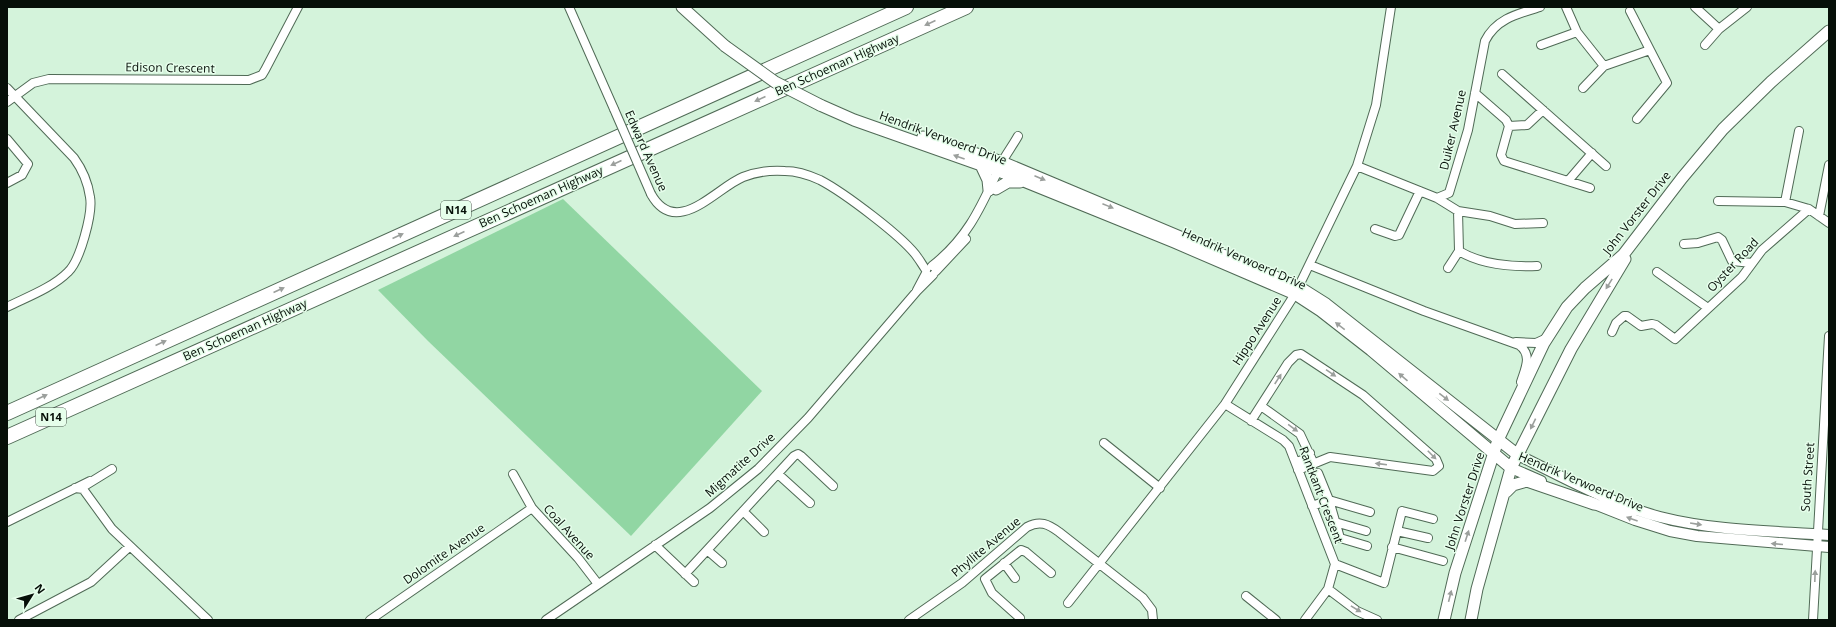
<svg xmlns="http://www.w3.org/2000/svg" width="1836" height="627" viewBox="0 0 1836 627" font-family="'Open Sans',sans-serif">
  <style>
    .green { fill: #91d6a3 }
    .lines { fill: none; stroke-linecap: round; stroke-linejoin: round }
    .minor-casing { stroke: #506a56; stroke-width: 10 }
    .tertiary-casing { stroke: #506a56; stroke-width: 12 }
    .secondary-casing { stroke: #506a56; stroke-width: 13 }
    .motorway-casing { stroke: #506a56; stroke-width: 16 }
    .minor { stroke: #fff; stroke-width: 8 }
    .tertiary { stroke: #fff; stroke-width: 10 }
    .secondary { stroke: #fff; stroke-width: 11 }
    .motorway { stroke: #fff; stroke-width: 14 }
    .minor-bridge-casing { stroke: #506a56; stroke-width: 10; stroke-linecap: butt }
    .secondary-bridge-casing { stroke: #506a56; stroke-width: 13; stroke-linecap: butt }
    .minor-bridge { stroke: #fff; stroke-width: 8 }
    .secondary-bridge { stroke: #fff; stroke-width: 11 }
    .oneway { fill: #9b9f9c }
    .labels { text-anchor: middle; stroke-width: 3; stroke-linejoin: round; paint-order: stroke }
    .shield { fill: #e6feeb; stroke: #49574c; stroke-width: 1 }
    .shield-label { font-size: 11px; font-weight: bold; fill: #060f08 }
    .street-label { font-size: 12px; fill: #060f08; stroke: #e6feeb }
  </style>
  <rect width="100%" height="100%" fill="#d4f3db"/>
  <path class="green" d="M563,199L762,391L631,536L428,341L378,290Z"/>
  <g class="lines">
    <defs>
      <path id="minor" d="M569,7L614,109
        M1566,7L1577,32L1604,66
        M1695,7L1719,29
        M1630,11L1667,83L1637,119
        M1541,45L1577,32
        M1705,45L1719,29L1747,7
        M1502,74L1606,166
        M7,88L74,158C82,169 88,183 90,197C93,213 80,261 68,272C52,288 27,297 7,307
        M1583,88L1604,66L1650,50
        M1475,93L1506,120L1509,126L1501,155L1504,161L1590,188
        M7,102L33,83L49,79L249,80L262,75L265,70L298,7
        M1509,126L1527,125L1543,110
        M7,139L28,164L22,175L7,183
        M1357,166L1437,198L1449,193L1468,130L1485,41C1496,19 1517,14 1540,7
        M1568,181L1592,153
        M651,194C676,239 716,188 743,177C756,172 772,170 785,171C798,171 809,175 820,180C843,192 905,238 918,258C921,262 923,266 926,270
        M1437,198L1458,211L1490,216L1515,224L1543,223
        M1718,201L1785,202L1809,209L1829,223
        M1785,202L1799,131
        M1819,216L1829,165
        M1375,229L1395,236L1399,235L1420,191
        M1684,244L1698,243L1718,237L1722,240L1732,261L1752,263
        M1459,251C1482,265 1510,267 1537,266
        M1310,265L1424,311L1519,345C1533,355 1525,369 1521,382
        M932,266C970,236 982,204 1002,162C1007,153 1013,145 1018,136
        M1448,268L1459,251L1458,211
        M936,271L966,239
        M1657,272L1708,308
        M917,290L926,273
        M1612,332L1616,323L1624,316H1627L1641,326L1652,324L1656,325L1675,339L1742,277L1762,250L1809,209
        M1516,342L1536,343L1547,338
        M1225,404L1283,440L1289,446L1335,564L1328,589L1305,620
        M1261,406L1300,434L1314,464
        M1251,421L1288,363L1296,355L1301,354L1363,395L1430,454L1436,459L1439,466L1433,471L1330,457L1298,470
        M1104,443L1160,488
        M1296,462L1305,459L1306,455L1310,453
        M1318,473L1329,500L1370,512
        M513,474L532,508L578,558L598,584
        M778,474L810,503
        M86,485L112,469
        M75,488L83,489L112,529L208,620
        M1312,506L1329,500L1340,538L1367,546
        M743,511L764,532
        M7,522L90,481
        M1335,522L1366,531
        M1397,531L1428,538
        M655,545L694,582
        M1392,547L1443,561
        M707,550L722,563
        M1004,563L1015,578
        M1335,564L1384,583L1402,511L1433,519
        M685,574L794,456L798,454L801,456L833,486
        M1328,589L1357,611L1377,620
        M1246,596L1276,620
        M1068,603L1225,404L1295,294L1357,166L1376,105L1391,7
        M1020,618L992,593L985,579L1021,550L1026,552L1051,573
        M19,620L91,582L129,547
        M370,620L532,508
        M546,620L710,508L758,469L808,418L917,291L933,275
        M909,620L962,583L1027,527C1040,520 1048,524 1059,532L1143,598L1152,610L1153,620
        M1813,620L1829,336"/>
      <path id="tertiary" d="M1518,455C1561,476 1613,505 1660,517C1715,531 1773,531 1829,535
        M1511,468L1541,481
        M1587,501L1635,520L1670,531L1697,536L1829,547"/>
      <path id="secondary" d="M682,7L725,46
        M820,105L854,120L1004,173L1174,242L1295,294L1321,311L1371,350L1511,468
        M923,137L1002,162L1299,287L1326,304L1518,455
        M981,165L988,180L989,190
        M996,189L1008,182H1020
        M1506,492L1513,485L1527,481L1594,504
        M1444,620L1455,573L1498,440L1544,343L1567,307L1585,288L1623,255L1682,178L1723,129L1771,82L1829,31
        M1471,620L1477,589L1511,468L1571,349L1625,259"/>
      <path id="motorway" d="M7,413L906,7
        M7,437L966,7"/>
    </defs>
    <use href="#minor" class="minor-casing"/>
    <use href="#tertiary" class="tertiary-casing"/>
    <use href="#secondary" class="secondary-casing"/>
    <use href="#motorway" class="motorway-casing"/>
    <use href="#minor" class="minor"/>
    <use href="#tertiary" class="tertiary"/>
    <use href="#secondary" class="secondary"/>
    <use href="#motorway" class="motorway"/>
    <defs>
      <path id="minor-bridge" d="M614,109L651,194"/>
      <path id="secondary-bridge" d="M725,46L775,82L820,105"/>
    </defs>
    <use href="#minor-bridge" class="minor-bridge-casing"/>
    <use href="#secondary-bridge" class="secondary-bridge-casing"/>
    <use href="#minor-bridge" class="minor-bridge"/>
    <use href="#secondary-bridge" class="secondary-bridge"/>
  </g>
  <defs><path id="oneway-solid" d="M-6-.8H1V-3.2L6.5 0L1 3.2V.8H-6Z"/></defs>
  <g class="oneway">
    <use href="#oneway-solid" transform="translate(930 23) rotate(156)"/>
    <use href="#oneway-solid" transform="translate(760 99) rotate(156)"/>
    <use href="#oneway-solid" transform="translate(959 157) rotate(-160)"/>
    <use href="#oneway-solid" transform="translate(616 163) rotate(156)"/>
    <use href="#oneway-solid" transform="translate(1040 178) rotate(23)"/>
    <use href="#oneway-solid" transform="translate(1108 206) rotate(22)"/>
    <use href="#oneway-solid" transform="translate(459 234) rotate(156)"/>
    <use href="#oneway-solid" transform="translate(398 236) rotate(-24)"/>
    <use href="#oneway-solid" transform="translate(1609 284) rotate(122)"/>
    <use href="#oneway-solid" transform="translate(279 290) rotate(-24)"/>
    <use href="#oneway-solid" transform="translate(1340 326) rotate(-142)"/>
    <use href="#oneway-solid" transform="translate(161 343) rotate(-24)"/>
    <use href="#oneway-solid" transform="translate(1331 373) rotate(34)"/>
    <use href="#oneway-solid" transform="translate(1403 377) rotate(-139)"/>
    <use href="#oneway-solid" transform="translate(1278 379) rotate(-57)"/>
    <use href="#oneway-solid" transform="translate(42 397) rotate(-25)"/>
    <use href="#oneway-solid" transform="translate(1444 397) rotate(38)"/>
    <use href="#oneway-solid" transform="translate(1533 424) rotate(116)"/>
    <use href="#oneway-solid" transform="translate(1293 428) rotate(36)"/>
    <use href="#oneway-solid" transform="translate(1432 455) rotate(45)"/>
    <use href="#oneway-solid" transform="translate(1381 464) rotate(-173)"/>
    <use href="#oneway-solid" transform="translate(1632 519) rotate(-160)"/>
    <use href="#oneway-solid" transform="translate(1696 524) rotate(9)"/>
    <use href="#oneway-solid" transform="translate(1467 536) rotate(-72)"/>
    <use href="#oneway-solid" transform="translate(1777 544) rotate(-175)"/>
    <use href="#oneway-solid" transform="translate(1815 576) rotate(-88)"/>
    <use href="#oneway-solid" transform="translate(1450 596) rotate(-76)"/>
    <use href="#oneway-solid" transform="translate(1356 609) rotate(31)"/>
  </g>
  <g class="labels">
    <g class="shield">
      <rect x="441" y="201" width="30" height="18" rx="3"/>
      <rect x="36" y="408" width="30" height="18" rx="3"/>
    </g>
    <g class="shield-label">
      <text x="456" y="214">N14</text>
      <text x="51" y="421">N14</text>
    </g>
    <g class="street-label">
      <text transform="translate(837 65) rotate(-24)" y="4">Ben Schoeman Highway</text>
      <text transform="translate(170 68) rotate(1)" y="4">Edison Crescent</text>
      <text transform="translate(1453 130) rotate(-77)" y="4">Duiker Avenue</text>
      <text transform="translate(943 138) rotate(20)" y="4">Hendrik Verwoerd Drive</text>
      <text transform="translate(646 151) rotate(66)" y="4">Edward Avenue</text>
      <text transform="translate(541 197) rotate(-24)" y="4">Ben Schoeman Highway</text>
      <text transform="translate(1637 213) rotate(-52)" y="4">John Vorster Drive</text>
      <text transform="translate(1244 259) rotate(24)" y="4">Hendrik Verwoerd Drive</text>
      <text transform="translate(1733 265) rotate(-47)" y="4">Oyster Road</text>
      <text transform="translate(245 330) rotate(-24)" y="4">Ben Schoeman Highway</text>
      <text transform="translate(1257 331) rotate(-57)" y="4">Hippo Avenue</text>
      <text transform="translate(740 465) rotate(-42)" y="4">Migmatite Drive</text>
      <text transform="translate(1808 477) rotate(-86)" y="4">South Street</text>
      <text transform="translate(1581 482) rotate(23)" y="4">Hendrik Verwoerd Drive</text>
      <text transform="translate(1321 495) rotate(69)" y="4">Rantkant Crescent</text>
      <text transform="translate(1465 501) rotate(-72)" y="4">John Vorster Drive</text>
      <text transform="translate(569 532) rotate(48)" y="4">Coal Avenue</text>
      <text transform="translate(986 547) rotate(-40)" y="4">Phyllite Avenue</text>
      <text transform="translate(444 554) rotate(-35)" y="4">Dolomite Avenue</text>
    </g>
  </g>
  <rect width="1836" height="627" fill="none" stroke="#060f08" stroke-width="16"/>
  <g transform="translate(32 595) rotate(53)" stroke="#e6feeb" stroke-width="3" paint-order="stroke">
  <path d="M0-3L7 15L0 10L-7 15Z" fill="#060f08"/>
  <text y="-6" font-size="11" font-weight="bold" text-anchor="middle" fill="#060f08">N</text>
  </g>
</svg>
